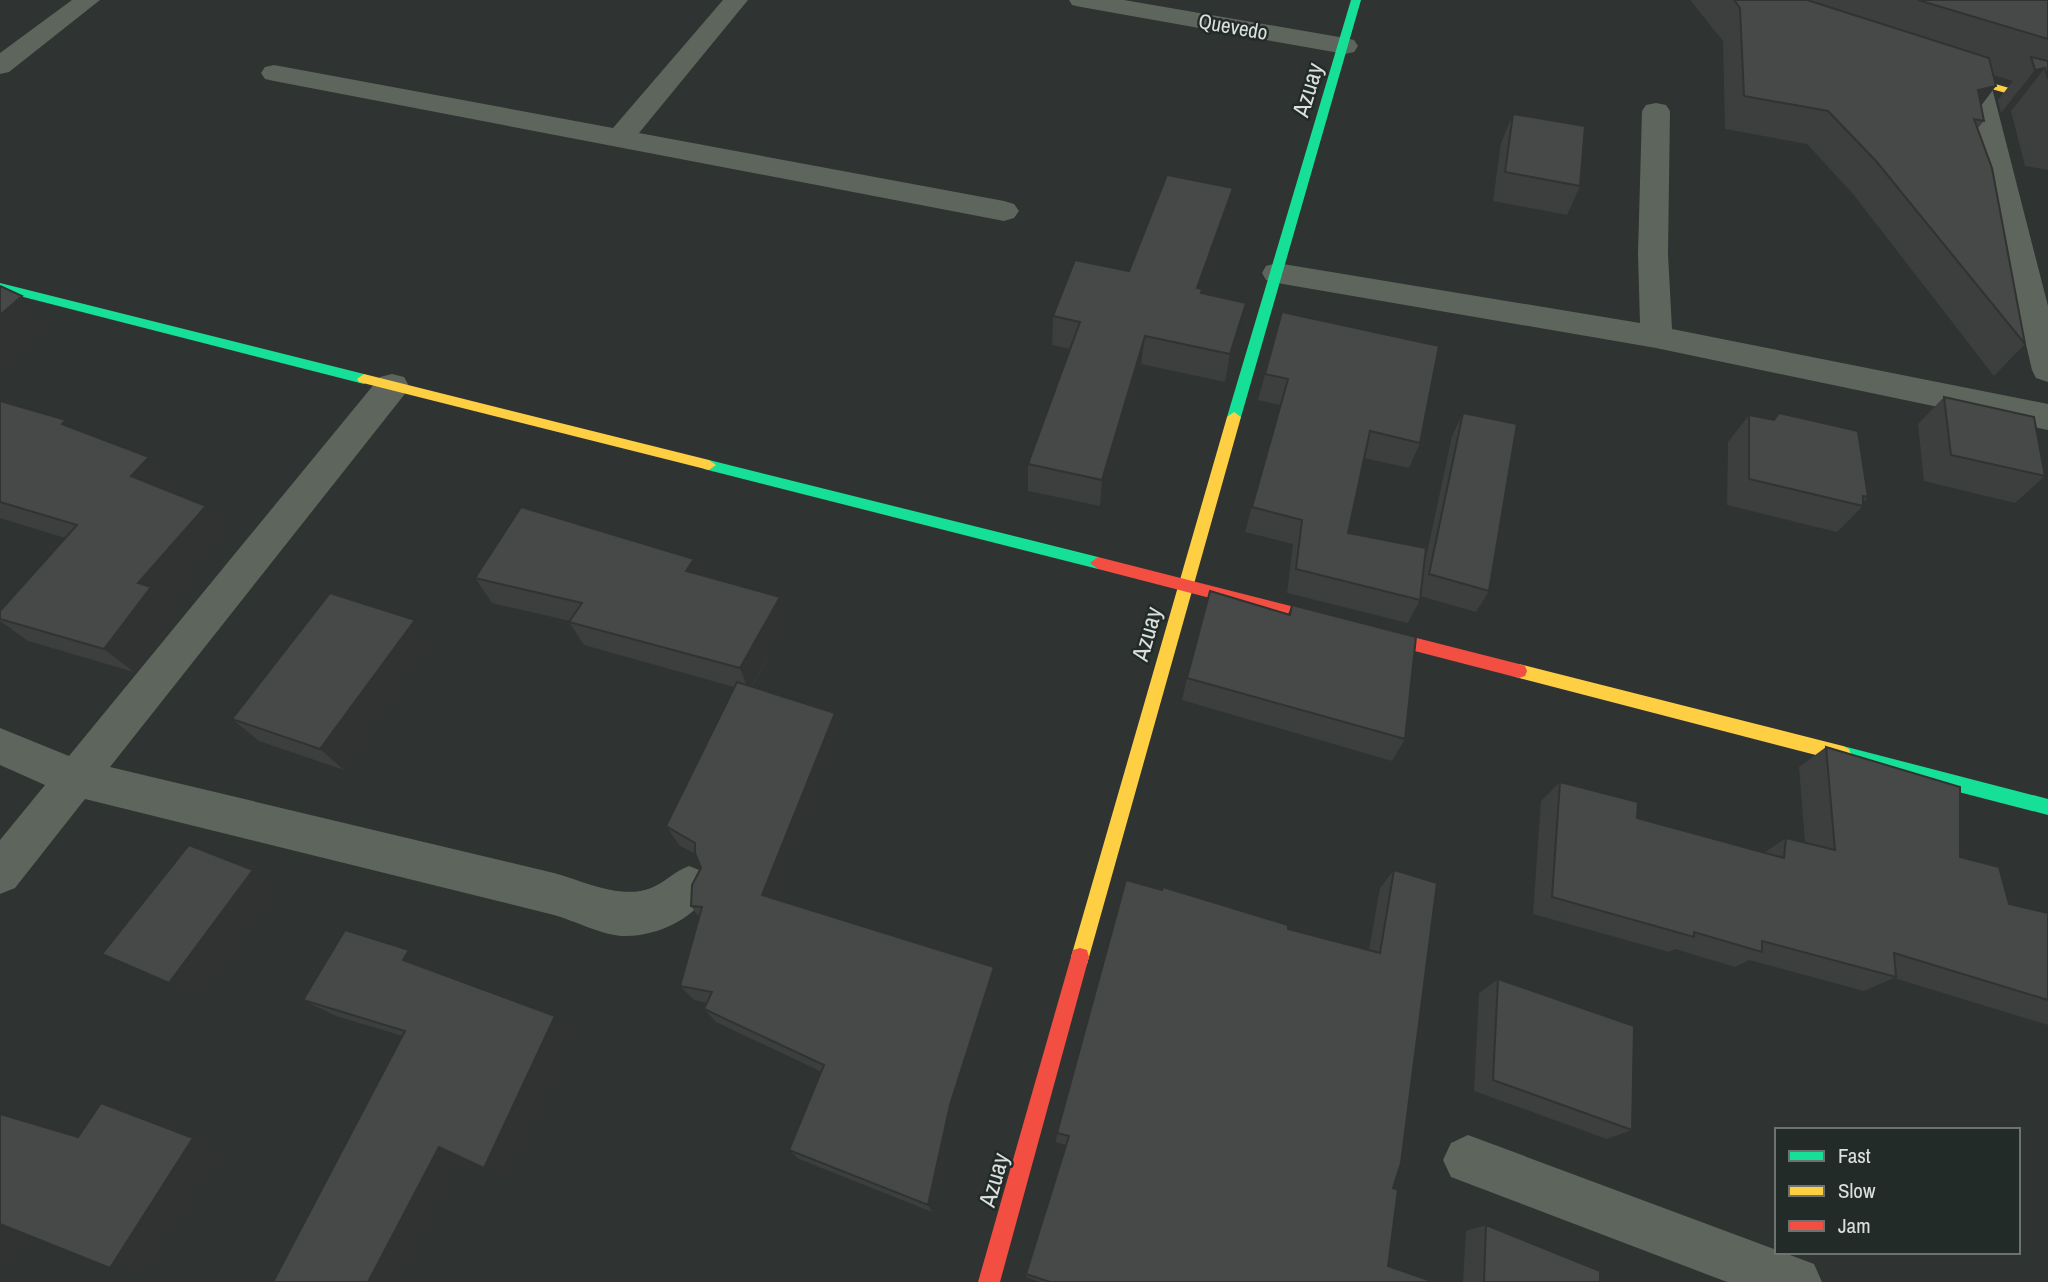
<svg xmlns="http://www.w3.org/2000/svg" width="2048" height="1282" viewBox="0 0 2048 1282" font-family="'Archivo Narrow',sans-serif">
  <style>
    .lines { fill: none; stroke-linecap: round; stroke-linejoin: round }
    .street { fill: #5e655c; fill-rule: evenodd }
    .fast { fill: #16e098; fill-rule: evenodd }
    .slow { fill: #ffcf43; fill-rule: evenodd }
    .jam { fill: #f24e42; fill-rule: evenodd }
    .wall { fill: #3c3f3e }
    .shaded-wall { fill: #313332 }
    .building { fill: #464948; stroke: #313332; stroke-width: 2 }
    .labels { text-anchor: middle; stroke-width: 5; stroke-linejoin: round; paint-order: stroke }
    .far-street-label { font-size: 21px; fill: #dae0de; stroke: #232b28 }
    .street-label { font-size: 24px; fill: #dae0de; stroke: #232b28 }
  </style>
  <rect width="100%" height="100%" fill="#2f3331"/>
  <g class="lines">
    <path class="street" d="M72,0H100L9,72L0,74V53Z
      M723,0H748L639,133L1004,201L1014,204L1019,211L1014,218L1004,221L274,81L265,79L261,73L265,67L274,65L613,128Z
      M1069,0H1124L1345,38L1354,40L1358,46L1354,52L1345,54L1081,7L1072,5Z
      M1978,76L1987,78L1991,84L2048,306V382L2036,378L2032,370L1965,84L1969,78Z
      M1656,103L1666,105L1670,111L1668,254L1672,329L2048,404V430L1656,348L1277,283L1266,280L1262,273L1266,266L1277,263L1640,323L1638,254L1642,111L1646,105Z
      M392,374L404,377L409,386L404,395L110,767L554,873C583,881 621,900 651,888C664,883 675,871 689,866L704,872L711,887C698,918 657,937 623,936C602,935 575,921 554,915L85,799L15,888L0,894V840L45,785L0,765V728L69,756L380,377Z
      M1468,1135L1814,1264L1822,1282H1727L1451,1177L1443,1160L1451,1143Z"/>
    <path class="fast" d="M1351,0H1361L1241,417L1234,422L1227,417Z
      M0,283L364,374L371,379L364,384L0,291Z
      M709,460L1098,557L1106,563L1098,569L704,469L702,465L704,461Z
      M1843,746L2048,799V815L1843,762L1837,759L1835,754L1837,749Z"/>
    <path class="slow" d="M1946,70L2048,99V105L1942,75V71Z
      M364,374L709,460L716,465L709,470L359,382L357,379Z
      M1234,412L1241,417L1089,957L1087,964L1080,966L1073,964L1071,957L1227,417Z
      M1519,664L1843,746L1849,749L1851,754L1849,759L1843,762L1519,678L1513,676L1511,671L1513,666Z"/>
    <path class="jam" d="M1098,557L1519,664L1525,666L1527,671L1525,676L1519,678L1098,569L1090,563Z
      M1080,948L1087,950L1089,957L1000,1282H978L1071,957L1073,950Z"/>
  </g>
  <path class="wall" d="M1690,0H2048V170L2025,166L2011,111L2001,113L1998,100L2013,81L1993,75L1981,106L1984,121L1977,129L2025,344L1994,376L1853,194L1807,144L1725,129L1723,41Z
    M1513,114L1580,186L1567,215L1493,201L1501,143Z
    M1228,217L1202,289V293L1240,331L1225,382L1141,364L1100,506L1028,491V464L1070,349L1052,345L1053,316L1129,271Z
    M1282,312L1420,443L1409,468L1364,458L1348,533L1423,572L1452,436L1463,413L1489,591L1476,612L1420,596V600L1408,623L1287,593L1293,544L1245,532L1280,405L1258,400Z
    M1944,397L2045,476L2015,503L1924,481L1918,424Z
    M0,401L66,420L75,429L175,484L169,491L206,506L231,532L170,604L179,612L134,672L28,641L0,621V611L65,538L0,518Z
    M1779,413L1868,497L1863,503V506L1837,532L1727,505L1728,442L1749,415L1773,420Z
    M701,575L780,597L788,622L752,687L835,713L841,735L776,899L994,967L995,982L953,1115L932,1212L799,1159L789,1150L822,1072L716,1022L704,1009L707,1003L694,1000L680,986L699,917L691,906L701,868L695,854L679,845L666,826L734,687L584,645L569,622L570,621L492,603L475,578Z
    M1292,605L1405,739L1392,761L1182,700L1187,678L1288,614Z
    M434,644L344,770L259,741L232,719Z
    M1826,747L1960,857L2009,904L2048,913V1025L1894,978L1864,991L1749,960L1735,967L1675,949L1669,952L1533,914L1541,801L1560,782L1637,818L1764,853L1786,838L1805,842L1799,767Z
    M1394,870L1393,1188L1388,1266L1434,1282H1040L1026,1277V1274L1066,1145L1056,1142L1057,1133L1288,929L1369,950L1380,888Z
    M436,968L434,971L555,1016L577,1032L510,1177L484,1168L466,1159L404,1282H273L403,1036L336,1016L303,1000Z
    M1498,979L1632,1130L1607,1139L1474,1091L1479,993Z
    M1486,1225L1600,1282H1463L1466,1231Z"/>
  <path class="shaded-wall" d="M2045,68L2011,111L2001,113L2035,70Z
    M1996,86L1971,119L1978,90Z
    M1233,188L1228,217L1192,317L1197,288Z
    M22,296L49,324L0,370V315Z
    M1246,303L1240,331L1225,382L1230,354Z
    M1145,336L1141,364L1100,506L1102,480Z
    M66,420L94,447L62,424Z
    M149,457L175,484L158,502L131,476Z
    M206,506L231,532L170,604L179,612L134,672L104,649L138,583Z
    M694,559L705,584L686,571Z
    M780,597L788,622L749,691L740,668Z
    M415,620L434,644L344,770L320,749Z
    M835,713L841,735L771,912L762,895Z
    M253,870L282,888L203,997L169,983Z
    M409,950L436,968L431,978L403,960Z
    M994,967L995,982L953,1115L932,1212L928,1205L950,1105Z
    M555,1016L577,1032L510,1177L484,1168Z
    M101,1103L139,1114L228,1147L150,1272L110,1268Z
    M0,1112L5,1113L118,1145L78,1137L0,1114Z
    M439,1147L467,1157L404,1282H368Z
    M0,1222L37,1227L0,1282Z"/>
  <path class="building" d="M1734,0H1807L1989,58L1996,86L1978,90L1984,121L1974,119L1992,168L2025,344L1876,161L1828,111L1744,96L1740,8Z
    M1918,0H2048V39Z
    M2031,57L2048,61V79L2045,68L2035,70Z
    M1513,114L1585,126L1580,186L1505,172Z
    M1167,175L1233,188L1197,288L1202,289L1201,293L1246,303L1230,354L1145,336L1102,480L1028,464L1080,322L1053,316L1075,260L1129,271Z
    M0,286L22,296L0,315Z
    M1282,312L1439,346L1420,443L1370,431L1348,533L1426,548L1420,600L1296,569L1302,520L1252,507L1288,379L1265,374Z
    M1944,397L2034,417L2045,476L1951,455Z
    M0,401L66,420L62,424L149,457L131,476L206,506L138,583L151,587L104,649L0,619V611L77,525L0,502Z
    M1463,413L1517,424L1489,591L1429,574Z
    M1779,413L1858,431L1868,497L1863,496V506L1749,479V415L1774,420Z
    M521,507L694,559L686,571L780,597L740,668L569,622L582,603L475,578Z
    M1210,591L1290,615L1292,605L1416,637L1405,739L1187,678Z
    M330,593L415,620L320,749L232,719Z
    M737,682L835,713L762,895L994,967L950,1105L928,1205L789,1150L824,1065L704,1009L712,992L680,986L702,907L691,906L692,885L701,868L695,853V843L666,826Z
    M1826,747L1960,787V857L1999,867L2009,904L2048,913V1000L1894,953L1896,977L1762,941V952L1694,932V937L1552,897L1560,782L1638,802L1637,818L1784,858L1786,838L1835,850Z
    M189,845L253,870L169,983L102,954Z
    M1394,870L1437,883L1401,1163L1393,1188L1398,1190L1388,1266L1434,1282H1050L1026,1274L1069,1136L1057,1133L1126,880L1162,890L1163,887L1288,925V929L1380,953Z
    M345,930L409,950L403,960L555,1016L484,1168L439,1147L368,1282H273L405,1031L303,1000Z
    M1498,979L1634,1026L1632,1130L1493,1080Z
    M101,1103L193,1138L110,1268L0,1224V1114L78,1137Z
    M1486,1225L1600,1271V1282H1484Z"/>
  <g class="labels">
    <g class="far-street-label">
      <text transform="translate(1233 27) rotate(10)" y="7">Quevedo</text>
    </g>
    <g class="street-label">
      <text transform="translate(1308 90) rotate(-73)" y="8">Azuay</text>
      <text transform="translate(1147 634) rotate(-74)" y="8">Azuay</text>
      <text transform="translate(994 1180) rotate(-74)" y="8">Azuay</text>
    </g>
  </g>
  <rect x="1775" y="1128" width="245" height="126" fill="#232b28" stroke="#6c7371" stroke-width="2"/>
  <rect x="1789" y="1151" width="35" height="10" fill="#16e098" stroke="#6c7371" stroke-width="2"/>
  <text x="1838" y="1163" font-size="21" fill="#dae0de">Fast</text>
  <rect x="1789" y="1186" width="35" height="10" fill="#ffcf43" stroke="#6c7371" stroke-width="2"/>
  <text x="1838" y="1198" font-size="21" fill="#dae0de">Slow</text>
  <rect x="1789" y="1221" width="35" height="10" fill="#f24e42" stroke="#6c7371" stroke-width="2"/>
  <text x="1838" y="1233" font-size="21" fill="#dae0de">Jam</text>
</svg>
